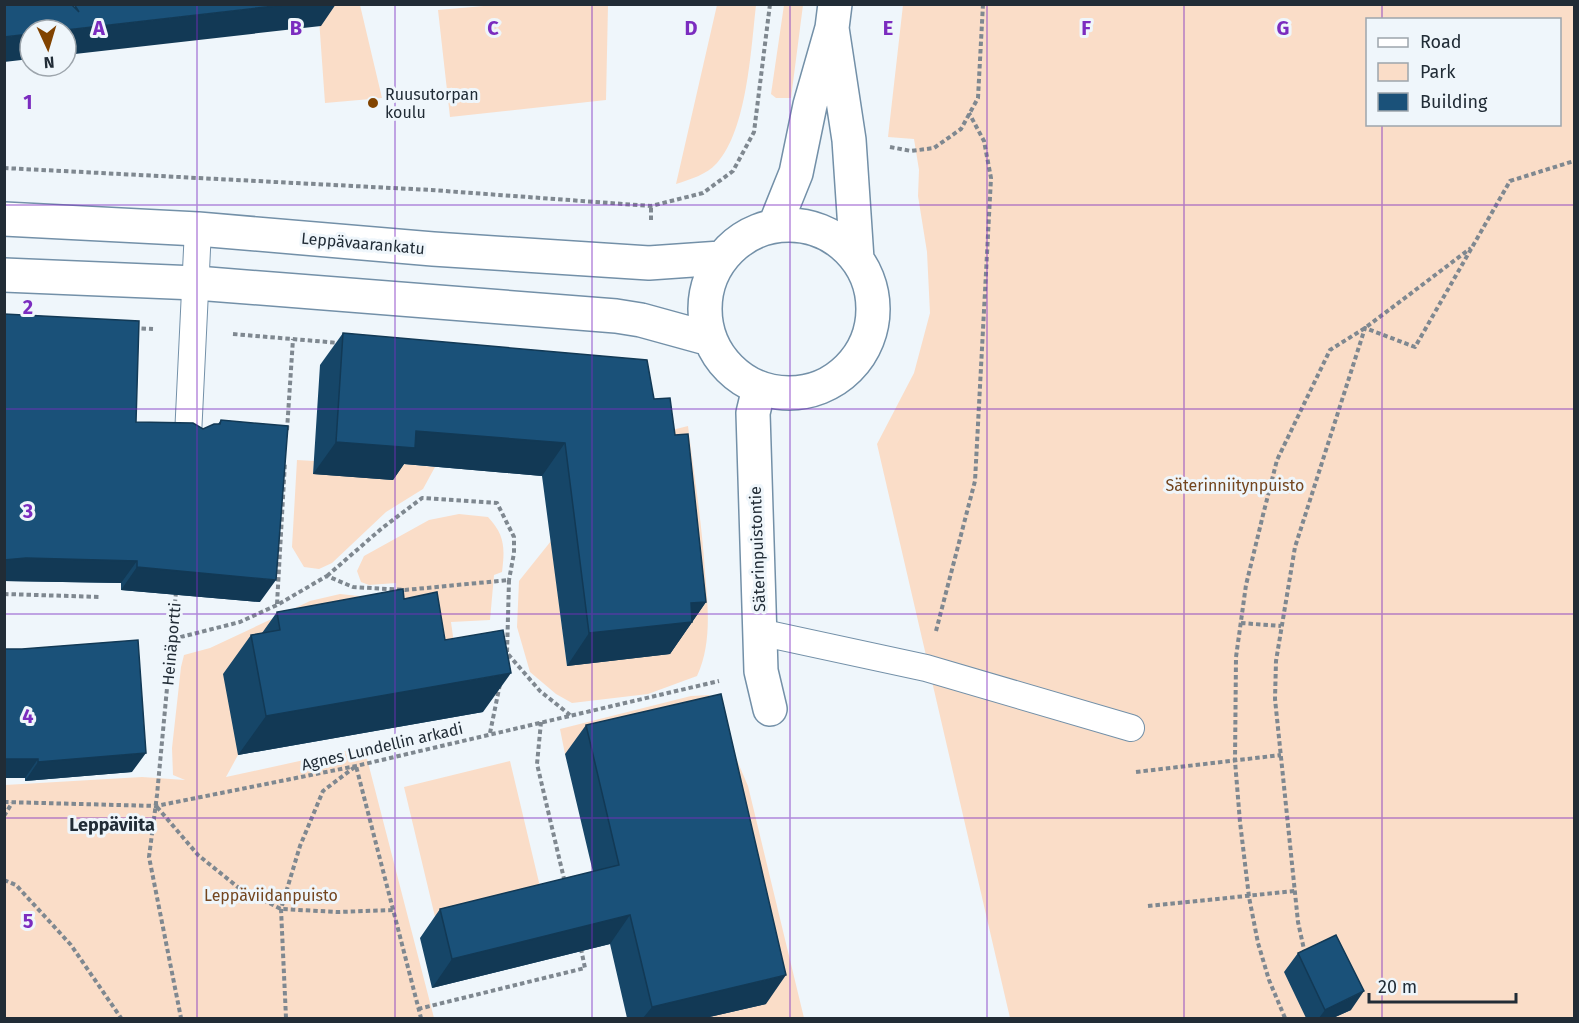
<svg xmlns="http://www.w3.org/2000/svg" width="1579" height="1023" viewBox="0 0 1579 1023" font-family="'Fira Sans',sans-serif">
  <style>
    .green { fill: #faddc8; fill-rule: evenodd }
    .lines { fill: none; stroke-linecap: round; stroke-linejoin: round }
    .service-casing { stroke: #7390a8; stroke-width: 28 }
    .minor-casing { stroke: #7390a8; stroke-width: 36 }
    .secondary-casing { stroke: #7390a8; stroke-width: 36 }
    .path { stroke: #7f8890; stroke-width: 4; stroke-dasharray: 4.5 3; stroke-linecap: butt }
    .service { stroke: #fff; stroke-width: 26 }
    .minor { stroke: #fff; stroke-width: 33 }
    .secondary { stroke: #fff; stroke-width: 33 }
    .wall { fill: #164668 }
    .shaded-wall { fill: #123955 }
    .building { fill: #1a5179; stroke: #123955; stroke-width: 1.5 }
    .grid { fill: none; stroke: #7b2cbf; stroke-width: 1.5; stroke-opacity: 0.55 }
    .poi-dot { fill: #814300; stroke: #eff6fb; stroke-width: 2 }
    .labels { text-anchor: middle; stroke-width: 6; stroke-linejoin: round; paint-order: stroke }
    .poi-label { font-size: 16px; fill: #212c36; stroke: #eff6fb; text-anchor: start }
    .street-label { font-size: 16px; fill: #212c36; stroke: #eff6fb }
    .park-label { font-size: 16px; fill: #73451e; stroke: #eff6fb }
    .neighbourhood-label { font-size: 18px; font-weight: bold; fill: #212c36; stroke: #eff6fb }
    .grid-label { font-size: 20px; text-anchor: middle; font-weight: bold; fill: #7b2cbf; stroke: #eff6fb; stroke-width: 6; stroke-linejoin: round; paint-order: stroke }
  </style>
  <rect width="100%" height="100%" fill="#eff6fb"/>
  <path class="green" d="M318,5H360L382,98L325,103Z
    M495,5H608L606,100L450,117L438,10Z
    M717,5H756C751,49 747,130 717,163C706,175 691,179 676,184Z
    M784,5H803L791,98H776L771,94Z
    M903,5H1574V1018H1010L877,444L914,373L930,313L927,252L918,196L919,170L914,139L888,137ZM1368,20H1560V124H1368Z
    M688,426C694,475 702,523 705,572C708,607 712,644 697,676L648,694L572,703L556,694L530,672L517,627L519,581L551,541L567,666L648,436Z
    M297,460L314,461L313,474L394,463L435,467L423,489L386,512L332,563L319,569L304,567L292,547Z
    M459,514L488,517C505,535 505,548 502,572L494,575L490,620L451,622L458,673L238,755L226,777L364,747L434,1018H5V785L142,777L185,780L173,775L172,748L181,667L184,655L210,648L310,601L340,594L378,598L397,605L396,583L369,585L361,582L357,571L364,556L429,520Z
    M709,695L748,786L804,1018H704L565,754L560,729L691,696Z
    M510,761L542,895L436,921L404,787Z"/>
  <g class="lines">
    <defs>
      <path id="service" d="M188,436L198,229
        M759,632L926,668L1131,728"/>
      <path id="minor" d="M759,388L753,413L761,671L770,709"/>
      <path id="secondary" d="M832,28L849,140L857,259
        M4,219L198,229L433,249L649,263L721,258
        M705 309a84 84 0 1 1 168 0a84 84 0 1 1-168 0Z
        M775,225L796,173L810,105L832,28L835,4
        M4,275L196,283L616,316L641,320L710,339"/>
    </defs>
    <use href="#service" class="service-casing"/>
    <use href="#minor" class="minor-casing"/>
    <use href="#secondary" class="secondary-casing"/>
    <path class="path" d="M890,147L911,151L934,148L961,129L978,98L983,4
      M4,168L431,190L651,206L703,193L733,171L754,132L770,4
      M651,220V206
      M134,328L153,329
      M233,334L339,343
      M287,430L293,339
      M327,576L381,529L422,498L497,503L514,537V553L509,580
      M176,592L157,795L149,857L181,1018
      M4,594L101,597
      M277,604L285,462
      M1241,623L1281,626
      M936,631L975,481L991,178L984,141L969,113
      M173,639L240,622L277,605L327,576L353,587L405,590L509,580L507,653L540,691L570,715
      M541,722L537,764L565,883
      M490,733L500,684
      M1136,772L1281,755
      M4,802L156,806L356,766L719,681
      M157,807L198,855L239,888L281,909L338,912L393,910
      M4,816L12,803
      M4,880L16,885L71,945L121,1018
      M1148,906L1295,891
      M1305,954L1298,922L1275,699L1276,661L1295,547L1365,328L1415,347L1510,181L1574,161
      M418,1009L585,968L581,949
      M286,1018L281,909L300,846L323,791L356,766L421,1018
      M1285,1018L1269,980L1258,943L1249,897L1240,822L1235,761L1236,657L1246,585L1263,515L1277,460L1330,350L1365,328L1471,248"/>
    <use href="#service" class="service"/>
    <use href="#minor" class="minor"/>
    <use href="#secondary" class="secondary"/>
  </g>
  <path class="wall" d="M4,314L136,422L203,429L218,424L221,420L260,602L121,590V583L4,581Z
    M343,333L654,399L675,435L706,602L670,654L567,666L542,476L404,464L393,480L313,474L320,365Z
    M404,599L445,640L483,712L238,755L223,674L251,635L262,633L277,612Z
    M4,649L132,772L25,781V778H4Z
    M586,725L766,1004L705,1018H627L610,944L432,988L420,938L440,909L593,872L565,754Z
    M1298,953L1351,1010L1333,1018H1306L1284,972Z"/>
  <path class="shaded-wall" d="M292,4H336L321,26L66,55V30Z
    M30,34V59L4,62V37Z
    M416,431L565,443L542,476L404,464L393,480L313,474L336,442Z
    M26,558L137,561L121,583L4,581V560Z
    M137,567L276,580L260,602L121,590Z
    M706,602L670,654L567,666L589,633L691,603Z
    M511,673L483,712L238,755L266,716Z
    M146,753L132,772L25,781L38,762Z
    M4,759H38L25,778H4Z
    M630,915L610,944L432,988L452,959Z
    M786,975L766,1004L705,1018H643L652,1007Z
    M1364,991L1351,1010L1333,1018H1319L1325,1010Z"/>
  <path class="building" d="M4,4H71L79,12L74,4H292L66,30H30V34L4,37Z
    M4,314L139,321L136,422L193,423L203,429L214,424H220L221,420L288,426L276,580L137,567V561L26,558L4,560Z
    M343,333L647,360L654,399L670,398L675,435L688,434L706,602L691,603L692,622L589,633L565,443L416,431L415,448L336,442Z
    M403,589L404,599L437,592L445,640L503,630L511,673L266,716L251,635L280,630L277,612Z
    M138,640L146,753L38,762V759H4V649H22Z
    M721,694L786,975L652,1007L630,915L452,959L440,909L619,865L586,725Z
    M1336,935L1364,991L1325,1010L1298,953Z"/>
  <path class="grid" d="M197,4V1018M395,4V1018M592,4V1018M790,4V1018M987,4V1018M1184,4V1018M1382,4V20M1382,124V1018M4,205H1574M4,409H1574M4,614H1574M4,818H1574"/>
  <circle class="poi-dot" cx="373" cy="103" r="6"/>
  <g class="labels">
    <g class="poi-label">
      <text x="385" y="100">Ruusutorpan<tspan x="385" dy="18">koulu</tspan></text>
    </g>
    <g class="street-label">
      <text transform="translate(363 243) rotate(5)" y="6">Leppävaarankatu</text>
      <text transform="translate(757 549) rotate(-92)" y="6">Säterinpuistontie</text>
      <text transform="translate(171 644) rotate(-85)" y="6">Heinäportti</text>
      <text transform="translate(382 746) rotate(-13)" y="6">Agnes Lundellin arkadi</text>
    </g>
    <g class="park-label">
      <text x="1235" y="491">Säterinniitynpuisto</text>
      <text x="271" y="901">Leppäviidanpuisto</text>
    </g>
    <g class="neighbourhood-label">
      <text x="112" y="831">Leppäviita</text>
    </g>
  </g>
  <g class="grid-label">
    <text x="99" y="35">A</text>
    <text x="296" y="35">B</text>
    <text x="493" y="35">C</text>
    <text x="691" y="35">D</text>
    <text x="888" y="35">E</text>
    <text x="1086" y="35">F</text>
    <text x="1283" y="35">G</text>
    <text x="28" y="109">1</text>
    <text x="28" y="314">2</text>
    <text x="28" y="518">3</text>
    <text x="28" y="723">4</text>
    <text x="28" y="928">5</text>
  </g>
  <rect width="1579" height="1023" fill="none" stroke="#212c36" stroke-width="12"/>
  <rect x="1366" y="18" width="195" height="108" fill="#eff6fb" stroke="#9da5ac" stroke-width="1.5"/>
  <rect x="1378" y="38" width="30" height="9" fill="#ffffff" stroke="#9da5ac" stroke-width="1.5"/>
  <text x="1420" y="48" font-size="18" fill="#212c36">Road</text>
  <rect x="1378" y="63" width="30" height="18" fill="#faddc8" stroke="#9da5ac" stroke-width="1.5"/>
  <text x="1420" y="78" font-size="18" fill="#212c36">Park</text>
  <rect x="1378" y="93" width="30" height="18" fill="#1a5179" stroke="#9da5ac" stroke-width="1.5"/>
  <text x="1420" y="108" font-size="18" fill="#212c36">Building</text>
  <g transform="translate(48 48) rotate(176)"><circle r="28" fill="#eff6fb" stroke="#9da5ac" stroke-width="1.5"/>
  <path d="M0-4.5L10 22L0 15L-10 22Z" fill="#814300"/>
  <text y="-9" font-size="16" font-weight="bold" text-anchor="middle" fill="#212c36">N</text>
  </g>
  <path d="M1369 993v9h147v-9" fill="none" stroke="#212c36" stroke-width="3"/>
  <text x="1378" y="993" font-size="18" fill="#212c36" stroke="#eff6fb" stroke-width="4.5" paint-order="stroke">20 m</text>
</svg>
